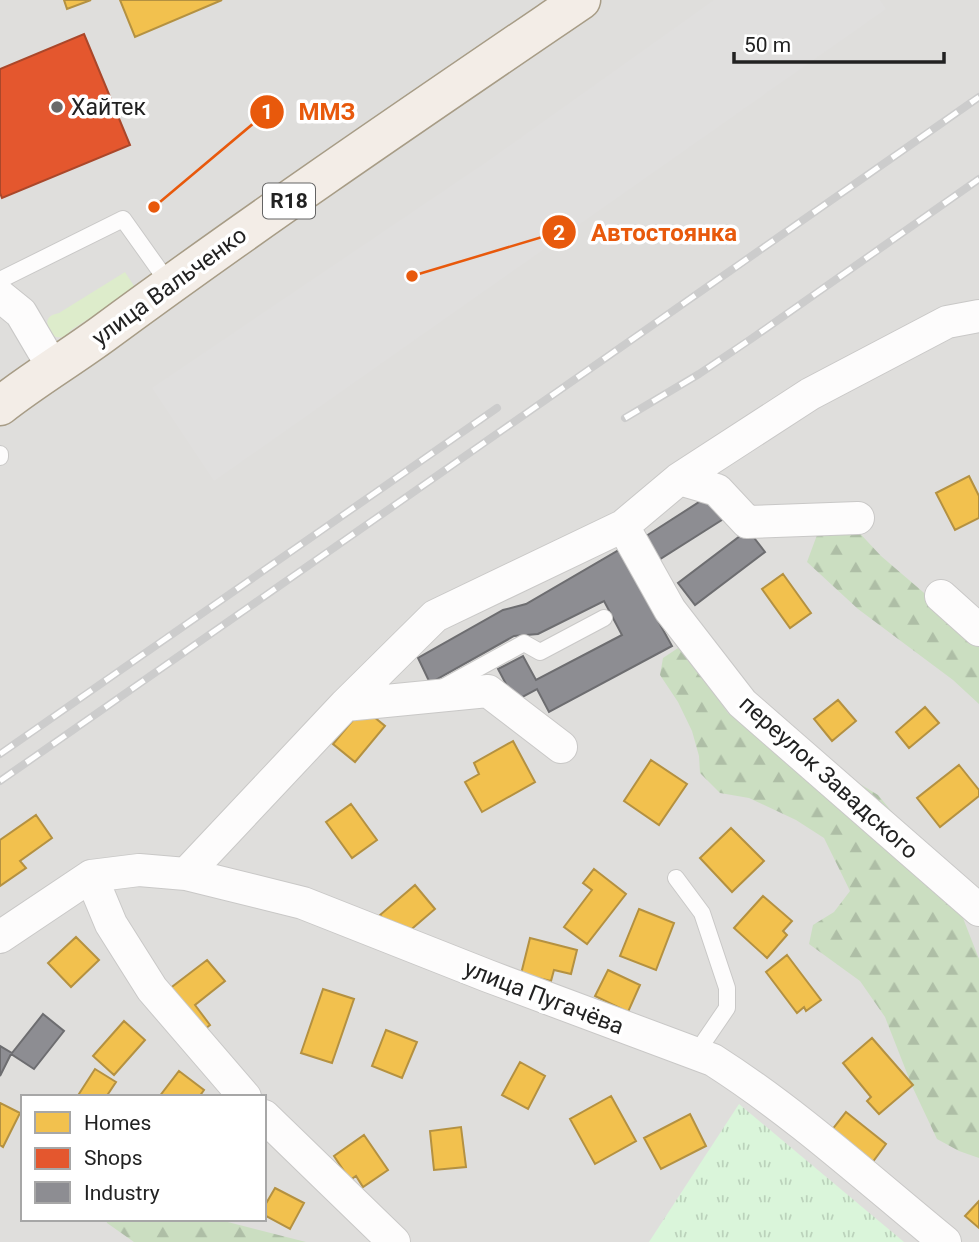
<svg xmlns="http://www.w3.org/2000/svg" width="979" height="1242" viewBox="0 0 979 1242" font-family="Roboto,sans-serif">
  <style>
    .residential { fill: #dfdedc; fill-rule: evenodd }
    .grass { fill: #ddeccb }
    .forest { fill: url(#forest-firs) }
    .park { fill: url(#park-tufts) }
    .parking { fill: #e0dfde }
    .homes { fill: #f2c14e; stroke: #b49141; stroke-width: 2 }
    .shops { fill: #e4572e; stroke: #aa472a; stroke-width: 2 }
    .industry { fill: #8d8d92; stroke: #6d6d70; stroke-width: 2 }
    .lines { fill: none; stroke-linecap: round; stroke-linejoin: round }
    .service-casing { stroke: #c9c8c7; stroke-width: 18 }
    .minor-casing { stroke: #c9c8c7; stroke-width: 34 }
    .primary-casing { stroke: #a79c86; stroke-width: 41 }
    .service { stroke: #fdfcfc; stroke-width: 16 }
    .minor { stroke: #fdfcfc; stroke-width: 32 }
    .primary { stroke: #f3ede7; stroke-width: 38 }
    .rail-casing { stroke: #ccc; stroke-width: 8 }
    .rail { stroke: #fff; stroke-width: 5; stroke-dasharray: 16; stroke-linecap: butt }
    .poi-dot { fill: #6a6968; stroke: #fff; stroke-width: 2.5 }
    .labels { text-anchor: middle; stroke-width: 7; stroke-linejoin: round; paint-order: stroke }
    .shield { fill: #fff; stroke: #646464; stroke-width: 2 }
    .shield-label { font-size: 21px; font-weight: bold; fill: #222 }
    .poi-label { font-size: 23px; fill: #222; stroke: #fff; text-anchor: start }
    .street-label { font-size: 23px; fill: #222; stroke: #fff }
    .leader { fill: none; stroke: #e8590c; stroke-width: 2.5 }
    .callout-dot { fill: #e8590c; stroke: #fff; stroke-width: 2.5 }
    .mark-label { font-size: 21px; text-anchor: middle; font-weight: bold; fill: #fff }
    .callout-label { font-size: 24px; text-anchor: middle; font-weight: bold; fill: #e8590c; stroke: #fff; stroke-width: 7; stroke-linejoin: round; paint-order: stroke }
  </style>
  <defs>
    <pattern id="forest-firs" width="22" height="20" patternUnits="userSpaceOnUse" patternTransform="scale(1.75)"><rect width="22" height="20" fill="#cbdec1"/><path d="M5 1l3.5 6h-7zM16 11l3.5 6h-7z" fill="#aebea6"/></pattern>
    <pattern id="park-tufts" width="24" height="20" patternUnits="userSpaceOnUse" patternTransform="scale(1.75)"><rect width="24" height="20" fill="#daf5da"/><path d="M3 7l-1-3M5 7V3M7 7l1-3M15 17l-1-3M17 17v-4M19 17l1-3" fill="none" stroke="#bbd2bb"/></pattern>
  </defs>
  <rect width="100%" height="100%" fill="#f0eeeb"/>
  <path class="residential" d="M0,0H979V1242H0ZM23,1097H264V1219H23Z"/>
  <path class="grass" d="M125,272L136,289L71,330C66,337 61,339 53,336C46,325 43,316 59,313Z"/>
  <path class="forest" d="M853,526L881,556L979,640V704L953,680L858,609L807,562L817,535Z
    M678,648L693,664L728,713L755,732L847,776L878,795L912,836L961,913L979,959V1158L959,1151L937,1139L912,1086L885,1017L860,981L809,944L813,925L834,912L850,891L824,838L796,820L749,798L720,793L700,773L699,756L692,731L678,702L660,675L663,658Z
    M106,1219H216L306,1242H134L107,1223Z"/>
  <path class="park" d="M739,1104L904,1242H649Z"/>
  <path class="parking" d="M714,0H880L886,9L214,481L152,388L485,163Z"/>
  <path class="homes" d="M64,0H91L67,9Z
    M120,0H222L135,37Z
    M969,476L979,496V518L955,530L936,493Z
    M783,574L811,613L790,628L762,589Z
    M838,700L856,721L832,741L814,719Z
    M925,707L939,723L909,748L896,732Z
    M363,708L385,726L355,762L333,744Z
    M513,741L535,782L482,812L465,782L479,774L474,763Z
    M651,760L687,784L659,825L624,801Z
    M959,765L979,790V796L940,827L917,798Z
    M351,804L377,840L352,858L326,822Z
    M36,815L52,838L20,861L26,868L0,886V840Z
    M731,828L764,861L732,892L700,858Z
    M594,869L626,894L587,944L564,927L592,890L583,883Z
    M415,885L435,909L400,939L380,915Z
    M763,896L792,921L783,931L787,935L767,958L734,928Z
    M639,909L674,923L656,970L620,956Z
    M76,937L99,960L71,987L48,963Z
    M530,938L577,950L571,974L554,970L551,981L521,974Z
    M787,955L821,1000L806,1011L804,1007L797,1013L766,972Z
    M207,960L225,981L195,1005L210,1025L197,1035L164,993Z
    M608,970L640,985L628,1012L595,996Z
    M323,989L354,999L332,1063L301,1053Z
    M124,1021L145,1040L114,1075L93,1056Z
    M386,1030L417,1042L402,1078L372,1066Z
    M872,1038L913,1085L879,1114L867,1101L871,1097L843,1063Z
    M520,1062L545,1076L528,1109L502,1095Z
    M95,1069L116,1082L106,1097H77Z
    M179,1071L204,1090L199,1097H159Z
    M611,1096L636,1141L595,1164L570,1119Z
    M0,1103L20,1113L3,1147L0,1145Z
    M846,1112L886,1144L869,1167L828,1135Z
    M690,1114L706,1146L661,1169L644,1138Z
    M461,1127L466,1167L434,1170L430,1131Z
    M364,1135L388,1170L363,1187L356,1176L350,1180L334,1156Z
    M275,1188L304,1203L290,1229L264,1215V1207Z
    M979,1201V1228L965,1216Z"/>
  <path class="shops" d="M84,34L130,145L2,198L0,193V69Z"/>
  <path class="industry" d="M710,495L725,518L657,561L643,538Z
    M748,530L765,552L695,605L678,583Z
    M619,550L672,646L549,712L537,689L515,701L498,669L523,656L536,680L622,635L604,601L538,634L514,636L430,683L418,658L503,610L526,604Z
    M43,1014L64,1031L34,1069L11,1054L0,1076V1046L12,1053Z"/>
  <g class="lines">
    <defs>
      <path id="service" d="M0,280L123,219L170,285
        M0,454V457
        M442,688L524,643L540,652L604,618
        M676,878L702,913L727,988V1008L699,1049L705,1054"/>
      <path id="minor" d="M0,296L21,313L54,369
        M679,479L717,490L747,522L858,518
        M623,526L679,479L810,394L947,322L979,316
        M941,596L979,630
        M345,705L435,616L623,526L670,610L742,703L979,910
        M186,874L345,705L488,691L561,747
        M91,876L111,924L152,989L245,1097
        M0,937L91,876L139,870L186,874L303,903L488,976L713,1060C796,1113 869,1180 945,1242
        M264,1116L394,1242"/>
      <path id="primary" d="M0,406C33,380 70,358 104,333C260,218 421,109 581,0"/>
    </defs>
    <use href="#service" class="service-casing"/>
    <use href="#minor" class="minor-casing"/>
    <use href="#primary" class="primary-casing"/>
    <use href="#service" class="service"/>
    <use href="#minor" class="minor"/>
    <use href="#primary" class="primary"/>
    <defs>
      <path id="rail" d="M625,418L699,374L751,339L979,179
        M0,754L497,408
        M0,781L979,97"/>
    </defs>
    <use href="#rail" class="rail-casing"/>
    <use href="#rail" class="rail"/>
  </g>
  <circle class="poi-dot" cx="57" cy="107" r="7"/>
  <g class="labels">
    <rect class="shield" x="263" y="183.5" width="52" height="35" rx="5"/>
    <g class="shield-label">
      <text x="289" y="208">R18</text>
    </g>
    <g class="poi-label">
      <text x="71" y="115">Хайтек</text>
    </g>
    <g class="street-label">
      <text transform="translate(169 286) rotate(-36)" y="8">улица Вальченко</text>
      <text transform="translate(829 777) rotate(42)" y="8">переулок Завадского</text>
      <text transform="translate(544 997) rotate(21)" y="8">улица Пугачёва</text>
    </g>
  </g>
  <path class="leader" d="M154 207L267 112M412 276L559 232"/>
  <g class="callout-dot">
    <circle cx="154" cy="207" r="7"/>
    <circle cx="412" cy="276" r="7"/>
    <circle cx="267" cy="112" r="18"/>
    <circle cx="559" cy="232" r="18"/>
  </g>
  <g class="mark-label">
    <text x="267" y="119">1</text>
    <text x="559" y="240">2</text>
  </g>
  <g class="callout-label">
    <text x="327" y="120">ММЗ</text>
    <text x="664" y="241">Автостоянка</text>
  </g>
  <rect x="21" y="1095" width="245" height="126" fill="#ffffff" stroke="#a7a7a7" stroke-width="2"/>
  <rect x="35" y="1112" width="35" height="21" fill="#f2c14e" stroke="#a7a7a7" stroke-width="2"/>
  <text x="84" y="1130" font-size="21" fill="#222222">Homes</text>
  <rect x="35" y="1148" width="35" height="21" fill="#e4572e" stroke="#a7a7a7" stroke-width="2"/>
  <text x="84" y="1165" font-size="21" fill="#222222">Shops</text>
  <rect x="35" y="1182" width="35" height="21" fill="#8d8d92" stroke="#a7a7a7" stroke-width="2"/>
  <text x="84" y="1200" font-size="21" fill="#222222">Industry</text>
  <path d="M734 52v10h210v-10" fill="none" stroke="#222222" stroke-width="3.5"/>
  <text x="744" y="52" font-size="21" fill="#222222" stroke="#ffffff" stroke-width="5" paint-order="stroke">50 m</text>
</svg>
